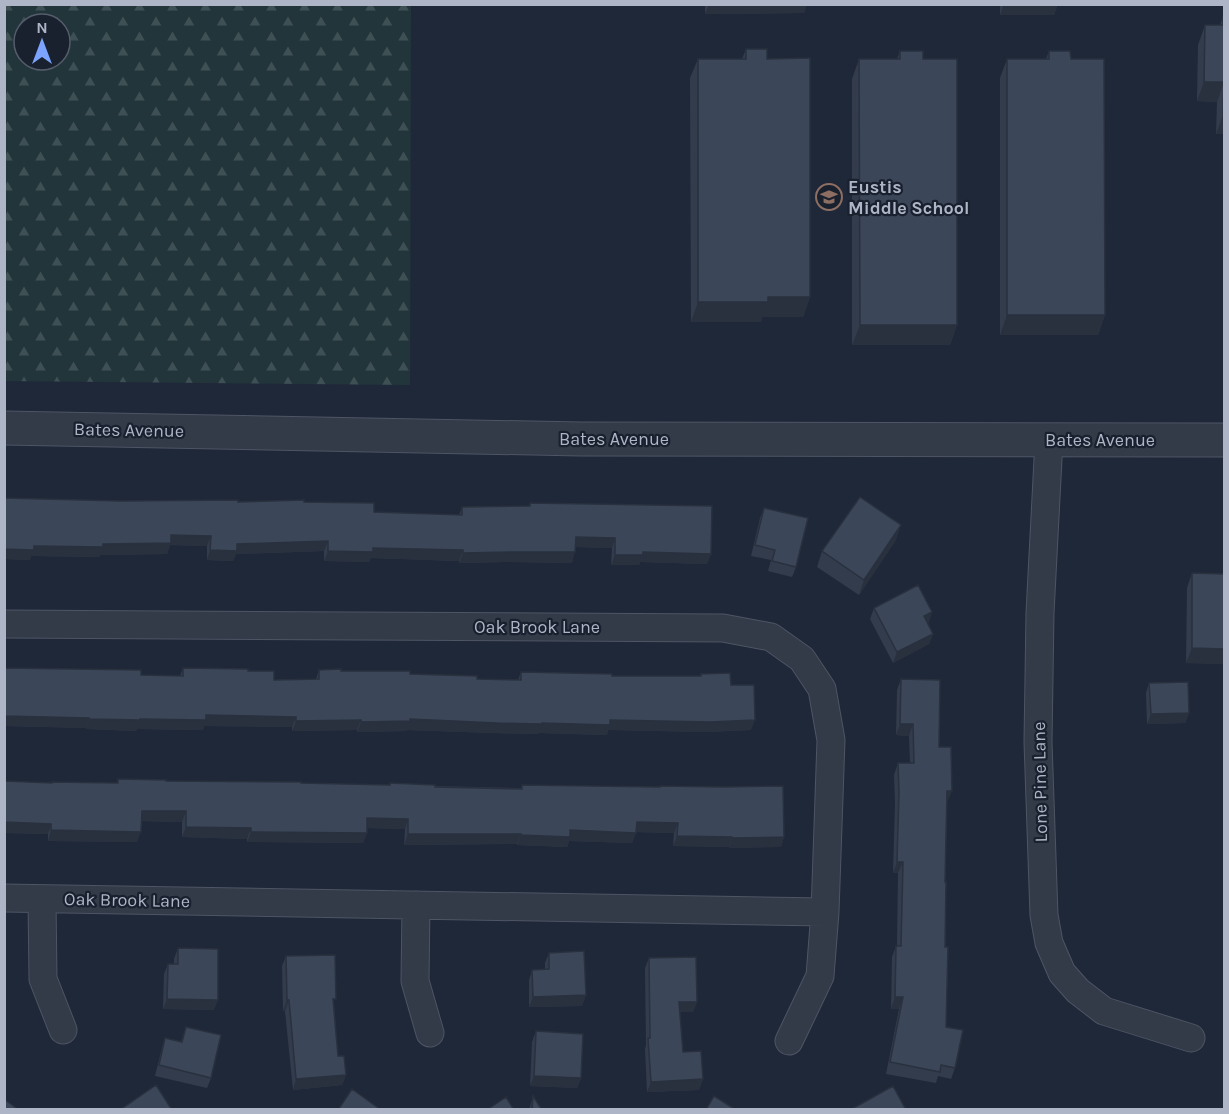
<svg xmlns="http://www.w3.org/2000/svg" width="1229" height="1114" viewBox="0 0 1229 1114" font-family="Karla,sans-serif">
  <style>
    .forest { fill: url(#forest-firs); fill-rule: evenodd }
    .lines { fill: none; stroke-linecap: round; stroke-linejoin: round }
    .minor-casing { stroke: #4e5564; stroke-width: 29 }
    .tertiary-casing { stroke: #4e5564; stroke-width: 35 }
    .minor { stroke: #333b49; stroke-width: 27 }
    .tertiary { stroke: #333b49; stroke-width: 33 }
    .wall { fill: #333c4d }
    .shaded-wall { fill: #29313e }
    .building { fill: #3b4659; stroke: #29313e; stroke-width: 1.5 }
    .labels { text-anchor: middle; stroke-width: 4.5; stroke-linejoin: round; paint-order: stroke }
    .poi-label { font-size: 18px; font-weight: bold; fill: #aeb5c6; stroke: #19202e; text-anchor: start }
    .street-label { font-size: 18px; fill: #aeb5c6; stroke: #19202e }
  </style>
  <defs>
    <pattern id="forest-firs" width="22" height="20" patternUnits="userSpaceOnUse" patternTransform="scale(1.5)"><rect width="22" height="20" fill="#21353a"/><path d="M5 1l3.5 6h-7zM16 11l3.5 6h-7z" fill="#3f5055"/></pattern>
  </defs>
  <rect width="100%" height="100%" fill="#1f2839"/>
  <path class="forest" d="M5,4L411,5L410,385L5,381ZM24,24H60V60H24Z"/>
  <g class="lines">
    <defs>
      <path id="minor" d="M1049,440L1040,613L1038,742L1044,915L1049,943L1062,973L1078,991L1104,1011L1191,1038
        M4,624L723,628L771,637L802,659L822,689L831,740L825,912L820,976L789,1041
        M4,898L825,912
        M42,899L43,979L63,1030
        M416,905L415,981L430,1033"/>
      <path id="tertiary" d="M4,428L581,439L1224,440"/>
    </defs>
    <use href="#minor" class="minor-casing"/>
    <use href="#tertiary" class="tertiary-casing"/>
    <use href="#minor" class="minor"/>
    <use href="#tertiary" class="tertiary"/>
  </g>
  <path class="wall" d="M705,4H807L804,13L705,14Z
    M1000,4H1058L1054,15H1000Z
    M1223,17L1224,134H1216L1217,102L1197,101L1198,45L1205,25H1220Z
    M746,49L767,59L810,297L803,317H762L761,322H691L690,78L698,59H742Z
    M900,51L923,59L957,325L950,345H852V79L859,59H897Z
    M1049,51L1071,59L1105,315L1098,335H1000V78L1007,59H1046Z
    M121,501L304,502L374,512L459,515L462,507L529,506L530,503L711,554L707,564L640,562L639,565H611L612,548L575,547L572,563L506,562L459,563V561L371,558L369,562L324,561V551L236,554L233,561L207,560V546L170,545L167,554L100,555L99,557L31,556L30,560L4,559Z
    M764,508L796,567L792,577L768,571L771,560L751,556L760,518Z
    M896,540L859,595L817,567L822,551Z
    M1192,573L1224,574V664L1186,663L1187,588Z
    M874,608L929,623H928L933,634L929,644L893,663L870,619Z
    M183,668L248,671L274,680L316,679L319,670L410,674L477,679L518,680L521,672L612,676H700L701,674L731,685L751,730L706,732L608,730L607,735L539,733L538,734L493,733L407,730V731L357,732V730L292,731V727L204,726L203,730L137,729L136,731L86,729V728L4,726L180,676Z
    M901,679L939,747L947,803L945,882L946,1027L955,1068L951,1079L938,1076L936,1083L886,1074L899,1009H891L892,957L896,946H897L898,873H893L895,803L894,775L898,763H910L909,736L896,735L897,690Z
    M1149,683L1189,713L1185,723L1147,724L1146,693Z
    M118,779L166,781L301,783L521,788L522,785L784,837L781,847L729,848V847L673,846L674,833L636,832L632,843L569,841L567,847L517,845V844L404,845L405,829L367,828V833L363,843L247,842V839L182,837V822L141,821L137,842L48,841V834L4,833V781L52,783H117Z
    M178,948L214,1010L163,1009L164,974L168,964H174V959Z
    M549,953L586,995L582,1006L529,1007V980L532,970L545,969V963Z
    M286,956L334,1005L338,1056L346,1075L342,1085L293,1090L285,1011H283L282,966Z
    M649,958L697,1002L693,1012H680L683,1052L703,1079L699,1090L647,1092L645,1049L646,1045L645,968Z
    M186,1027L211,1078L207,1088L155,1076L162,1048L165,1038L181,1042Z
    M536,1031L581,1078L577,1088L530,1086L532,1042Z
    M533,1096L542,1110H529Z"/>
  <path class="shaded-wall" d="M709,4H807L804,13L705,14Z
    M1004,4H1058L1054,15H1000Z
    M1204,82H1224L1217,102L1197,101Z
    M1223,115H1224V134H1216Z
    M768,297H810L803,317H762L761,322H691L698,302Z
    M1007,315H1105L1098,335H1000Z
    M860,325H957L950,345H852Z
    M901,525L896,540L859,595L864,580Z
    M171,535L211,536L207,546L170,545L167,554L100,555L99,557L31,556L30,560L4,559V549L34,546L103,544Z
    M576,537L615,538L612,548L572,547Z
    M328,541L324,551L236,554L233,561L207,560L210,550L237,544Z
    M373,548L463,550L459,561L371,558L369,562L324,561L328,551Z
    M510,552H575L572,563L506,562L459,563L463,553Z
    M643,552L711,554L707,564L640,562L639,565H611L615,555Z
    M932,612L929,623L920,627L924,616Z
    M933,634L929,644L893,663L897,652Z
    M1192,648L1224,649V664L1186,663Z
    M1189,713L1185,723L1147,724L1151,714Z
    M206,715L296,717L292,727L204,726L203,730L137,729L136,731L86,729L89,719H140Z
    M4,716L89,718L86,728L4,726Z
    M410,719L610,720H755L751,730L706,732L608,730L607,735L539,733L538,734L493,733L407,730V731L357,732L361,722Z
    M361,720L357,730L292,731L296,721Z
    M900,724H913L909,736L896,735Z
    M947,791H952L947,803Z
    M142,811H186L182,822L138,821Z
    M367,818L408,819L405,829L363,828Z
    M4,822L51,824L48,834L4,833Z
    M637,822L678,823L674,833L633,832Z
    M186,827L251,828L247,839L182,837Z
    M51,830L141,832L137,842L48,841Z
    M570,830L636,833L632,843L569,841L567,847L517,845L521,835Z
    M251,832L367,833L363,843L247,842Z
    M408,834H521L517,844L404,845Z
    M677,836L732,837L729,847L673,846Z
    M784,837L781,847L729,848L732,838Z
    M897,862H903L898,873H893Z
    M586,995L582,1006L529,1007L533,997Z
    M895,997H903L899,1009H891Z
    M167,999L218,1000L214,1010L163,1009Z
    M287,1000H289L285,1011H283Z
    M679,1002H697L693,1012H676Z
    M346,1075L342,1085L293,1090L296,1079Z
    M534,1076L581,1078L577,1088L530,1086Z
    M703,1079L699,1090L647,1092L651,1082Z"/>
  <path class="building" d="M1223,17H1224V115H1223L1224,82H1204L1205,25H1223Z
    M746,49H767V59L810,58V297H768V302H698V59H746Z
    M900,51H923V59H957V325H860L859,59H900Z
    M1049,51H1070L1071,59H1104L1105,315H1007V59H1049Z
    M860,497L901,525L864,580L822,551Z
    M4,498L121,501L238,500V502L304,500V502L374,503V512L462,515V507L530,506V503L712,506L711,554L643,552V555H615V538L576,537L575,552H510L463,553V550L373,548V552L328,551V541L237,544V551L210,550L211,536L171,535V543L103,544V547L34,546V550L4,549Z
    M764,508L808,518L796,567L772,561L775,550L755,545Z
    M1192,573L1224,574V649L1192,648Z
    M918,585L932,612L924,616L933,634L897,652L874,608Z
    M4,668L141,670V675L183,676V668L248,669V671H274V680L319,679V670L341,669V671H410V674L477,676V679L521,680V672L612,674V676H701V674L730,673L731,685H754L755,720L710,722L610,720V725L542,723V724L497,723L410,719V721L361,722V720L296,721V717L206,715V720L140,719V720L89,719V718L4,716Z
    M901,679L940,680L939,747H951L952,791H947L945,882H946L945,947H948L946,1027L963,1030L955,1068L941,1065L940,1072L890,1062L903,997H895L896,946H901L903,862H897L899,792L898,763H914L913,724H900Z
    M1188,682L1189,713L1151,714L1149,683Z
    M118,779L166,780V781L301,782V783L390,785V783L435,785V787L522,789V785L660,787V786L723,787L783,786L784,837L732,838V837L677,836L678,823L637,822L636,833L570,830V837L521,835V834H408V819L367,818V833L251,832V828L186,827V811H142L141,832L51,830V824L4,822V781L52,783V782L118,783Z
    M178,948L218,949V1000L167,999L168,964H178Z
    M584,951L586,995L533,997L532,970L549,969V953Z
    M335,955L336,999H333L338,1056H344L346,1075L296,1079L289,1000H287L286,956Z
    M696,957L697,1002H679L683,1052L701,1051L703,1079L651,1082L648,1038H650L649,958Z
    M186,1027L221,1035L211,1078L159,1065L165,1038L182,1042Z
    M536,1031L583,1034L581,1078L534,1076Z
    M156,1085L172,1110H120Z
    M893,1086L906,1110H850Z
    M352,1089L381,1110H338Z
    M533,1096L542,1110H532Z
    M714,1096L736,1110H706Z
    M506,1097L514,1110H487Z
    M4,1099L19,1110H4Z"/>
  <defs>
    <symbol id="school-ring" viewBox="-11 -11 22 22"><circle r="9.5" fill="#19202e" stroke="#8d6e63" stroke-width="1.5"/><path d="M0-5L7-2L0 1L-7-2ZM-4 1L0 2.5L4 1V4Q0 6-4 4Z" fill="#8d6e63"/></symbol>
  </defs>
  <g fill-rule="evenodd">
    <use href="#school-ring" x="814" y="182" width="30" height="30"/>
  </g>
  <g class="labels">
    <g class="poi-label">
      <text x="848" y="193">Eustis<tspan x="848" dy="21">Middle School</tspan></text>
    </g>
    <g class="street-label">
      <text transform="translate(129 430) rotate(1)" y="6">Bates Avenue</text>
      <text x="614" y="445">Bates Avenue</text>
      <text x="1100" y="446">Bates Avenue</text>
      <text x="537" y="633">Oak Brook Lane</text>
      <text transform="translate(1040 782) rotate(-91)" y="6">Lone Pine Lane</text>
      <text transform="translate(127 900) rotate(1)" y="6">Oak Brook Lane</text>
    </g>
  </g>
  <rect width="1229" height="1114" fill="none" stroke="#aeb5c6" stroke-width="12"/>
  <g transform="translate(42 42)"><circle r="28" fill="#19202e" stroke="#555c6b" stroke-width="1.5"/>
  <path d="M0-4.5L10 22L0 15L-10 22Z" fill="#7ca3fd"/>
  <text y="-9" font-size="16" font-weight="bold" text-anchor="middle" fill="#aeb5c6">N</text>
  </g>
</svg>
